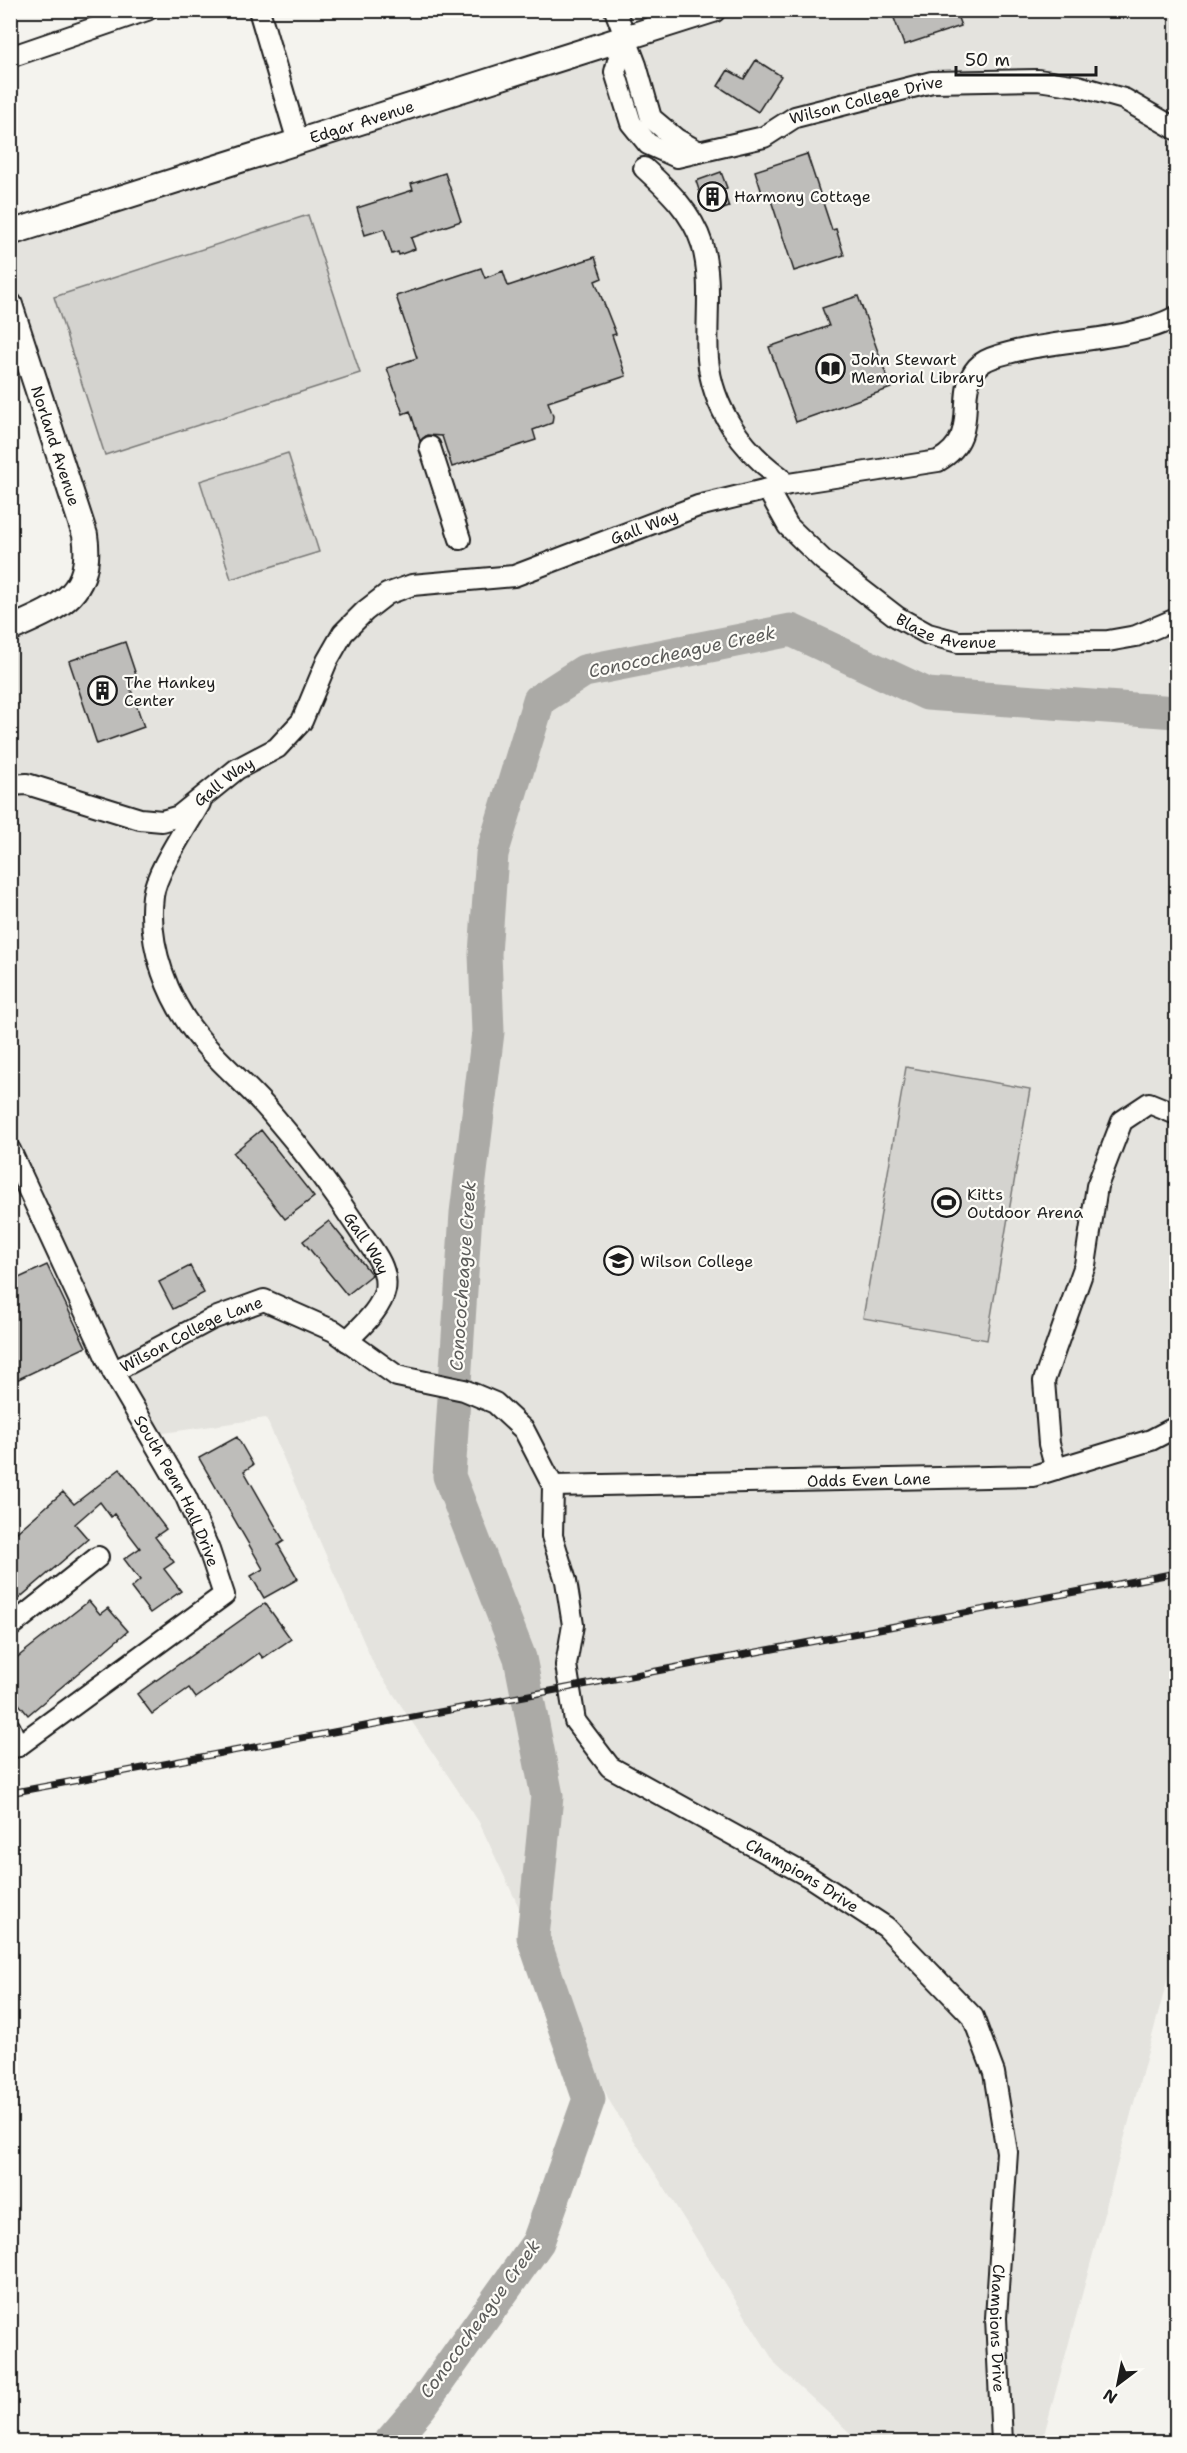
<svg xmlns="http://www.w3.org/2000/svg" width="1187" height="2453" viewBox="0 0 1187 2453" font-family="'Shantell Sans',sans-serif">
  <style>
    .built { fill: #e4e3de }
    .green { fill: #d4d3cf; stroke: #787876; stroke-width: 1.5 }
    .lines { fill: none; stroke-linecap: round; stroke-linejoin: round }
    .river { stroke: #abaaa6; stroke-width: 33 }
    .building { fill: #bebdba; stroke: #1c1c1c; stroke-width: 1.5 }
    .minor-casing { stroke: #1c1c1c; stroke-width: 24 }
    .major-casing { stroke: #1c1c1c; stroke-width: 28 }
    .minor { stroke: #fdfcf7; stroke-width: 20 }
    .major { stroke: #fdfcf7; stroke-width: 24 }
    .rail-casing { stroke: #1c1c1c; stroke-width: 7 }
    .rail { stroke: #fdfcf7; stroke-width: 4.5; stroke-dasharray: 14; stroke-linecap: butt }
    .labels { text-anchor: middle; stroke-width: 4.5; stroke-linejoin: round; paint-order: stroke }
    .street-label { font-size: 16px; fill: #1c1c1c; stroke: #fdfcf7 }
    .poi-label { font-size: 16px; fill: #1c1c1c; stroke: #fdfcf7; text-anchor: start }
    .water-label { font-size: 18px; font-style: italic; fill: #5c5c5a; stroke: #fdfcf7 }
  </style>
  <rect width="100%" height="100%" fill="#f4f3ee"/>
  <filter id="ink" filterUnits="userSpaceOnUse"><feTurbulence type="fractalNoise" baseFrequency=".0167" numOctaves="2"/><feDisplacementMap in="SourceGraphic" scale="12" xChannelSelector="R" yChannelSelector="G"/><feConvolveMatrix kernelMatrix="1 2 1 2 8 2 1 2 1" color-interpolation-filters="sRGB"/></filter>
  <g filter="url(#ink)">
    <path class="built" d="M713,11H1176V1948L1042,2442H860L777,2366L610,2102L479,1822L374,1665L266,1418L150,1435L11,1150L10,629L84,576L11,305V233Z"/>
    <path class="green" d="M308,215L360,373L105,455L54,297Z
      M288,453L319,552L231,579L200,481Z
      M906,1067L1030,1089L987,1340L863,1318Z"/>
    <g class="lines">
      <path class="river" d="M390,2442L421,2406L538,2242L589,2099L533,1937L547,1796L520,1658L449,1476L466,1213L488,1032L485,954L492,854L539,700L584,671L791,630L927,694L1176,712"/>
    </g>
    <path class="building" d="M891,10H955L961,26L904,45Z
      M756,60L781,76L758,112L718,86L728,70L744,79Z
      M807,154L832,230L836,229L844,255L794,271L769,194L763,196L755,171Z
      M721,172L727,188L723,190L729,207L715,212L712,202L704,205L696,181Z
      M445,173L461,221L411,238L415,249L399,255L398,252L392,254L384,229L365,235L357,208L413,190L411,184Z
      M595,257L602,278L595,281L616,334L612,335L626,376L548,402L553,416L552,423L533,430L536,440L452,467L442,436L427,435L420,441L410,411L403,414L387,368L417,358L396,296L481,268L485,278L503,271L508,286Z
      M858,296L891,388L796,422L769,347L829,326L822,308Z
      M125,642L138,681L129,684L144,727L97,744L69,661Z
      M261,1130L314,1197L285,1219L233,1153Z
      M329,1221L372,1275L347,1295L303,1241Z
      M47,1265L86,1347L10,1383V1282Z
      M190,1266L204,1293L173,1309L159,1282Z
      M237,1437L253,1465L244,1471L284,1541L278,1545L298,1579L264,1598L251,1576L263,1569L199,1458Z
      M120,1469L166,1529L155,1537L174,1562L164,1569L181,1591L150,1613L131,1588L140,1580L124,1559L140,1548L114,1514L111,1517L100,1502L75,1524L88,1539L10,1606V1538L63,1492L74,1504Z
      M89,1601L100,1614L108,1608L128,1631L28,1715L10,1693V1663Z
      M265,1603L291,1639L263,1658L259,1653L196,1698L189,1688L152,1714L137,1694Z"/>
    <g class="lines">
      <defs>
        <g id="minor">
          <path d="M259,10L298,142"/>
          <path d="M615,10L636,65L651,118L676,139L699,152"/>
          <path id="s1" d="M624,39L615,72L631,123L648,144L677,157L764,137L795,117L932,82L1038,80L1078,86L1124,99L1176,129"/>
          <path d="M10,57L147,10"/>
          <path d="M644,168C667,189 692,212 702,244C713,282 705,320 708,359C712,407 742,450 780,477"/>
          <path d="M430,447L460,539"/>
          <path id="s2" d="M768,490L788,526L823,560L897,617L928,634L958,642L1108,641L1136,636L1176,619"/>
          <path id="s3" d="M10,785L27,784L140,819L162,821L179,816L237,769L277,748L302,721L327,661L343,633L365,611L387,594L412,585L514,576L698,506L789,484L938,461C986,434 949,389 982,363C991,356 1006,354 1016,351C1067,339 1131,340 1176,317"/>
          <path id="s4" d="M200,803C187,827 156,871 153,896C147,946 168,1001 200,1039C222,1066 250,1087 272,1114C304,1151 332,1189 359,1230C371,1248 389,1267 385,1290C381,1310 360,1327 347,1341"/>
          <path id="s5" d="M10,1150L113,1372L186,1497L209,1550L224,1595L18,1746L10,1748"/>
          <path id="s6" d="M113,1372L212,1319L264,1300L334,1331L397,1376L464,1390L495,1403L524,1430L553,1486L552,1536L566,1581L573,1625L566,1665L575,1721L610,1767L808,1876L886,1927L973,2017L994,2073L1007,2152L996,2318L1002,2442"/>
          <path d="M1056,1469L1049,1444L1044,1381L1085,1265L1097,1186L1122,1121L1149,1103L1176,1114"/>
          <path id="s7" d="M553,1486L1033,1476L1151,1440L1176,1427"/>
          <path d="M10,1627L98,1557"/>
          <path d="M10,1728L18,1746"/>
        </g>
        <g id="major">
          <path id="s8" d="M10,233L713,10"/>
          <path id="s9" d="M10,305L85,535C94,595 58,608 10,629"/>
        </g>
      </defs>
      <use href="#minor" class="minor-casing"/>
      <use href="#major" class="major-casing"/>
      <use href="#minor" class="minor"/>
      <use href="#major" class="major"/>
      <defs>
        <path id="rail" d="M10,1793L1176,1573"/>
      </defs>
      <use href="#rail" class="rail-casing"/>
      <use href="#rail" class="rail"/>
    </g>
  </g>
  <defs>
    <symbol id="building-ring" viewBox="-11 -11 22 22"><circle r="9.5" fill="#fdfcf7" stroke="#1c1c1c" stroke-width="1.5"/><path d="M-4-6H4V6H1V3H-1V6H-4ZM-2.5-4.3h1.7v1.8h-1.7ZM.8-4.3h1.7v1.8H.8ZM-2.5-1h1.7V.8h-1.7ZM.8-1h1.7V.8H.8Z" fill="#1c1c1c"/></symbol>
    <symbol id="library-ring" viewBox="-11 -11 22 22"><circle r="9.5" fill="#fdfcf7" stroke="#1c1c1c" stroke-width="1.5"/><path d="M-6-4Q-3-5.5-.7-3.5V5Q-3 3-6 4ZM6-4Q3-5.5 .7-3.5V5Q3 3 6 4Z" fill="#1c1c1c"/></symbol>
    <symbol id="stadium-ring" viewBox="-11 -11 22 22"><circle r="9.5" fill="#fdfcf7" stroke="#1c1c1c" stroke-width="1.5"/><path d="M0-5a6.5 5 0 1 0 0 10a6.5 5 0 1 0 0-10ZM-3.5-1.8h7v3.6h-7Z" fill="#1c1c1c"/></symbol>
    <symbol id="university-ring" viewBox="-11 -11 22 22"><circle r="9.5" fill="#fdfcf7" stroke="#1c1c1c" stroke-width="1.5"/><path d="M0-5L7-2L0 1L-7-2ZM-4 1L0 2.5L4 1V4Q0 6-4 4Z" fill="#1c1c1c"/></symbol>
  </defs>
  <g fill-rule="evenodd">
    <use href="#building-ring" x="696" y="180" width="33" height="33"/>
    <use href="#library-ring" x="814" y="352" width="33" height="33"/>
    <use href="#building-ring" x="86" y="674" width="33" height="33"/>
    <use href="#stadium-ring" x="930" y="1186" width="33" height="33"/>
    <use href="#university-ring" x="602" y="1244" width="33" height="33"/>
  </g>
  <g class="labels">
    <g class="street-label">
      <text dy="6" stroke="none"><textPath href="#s1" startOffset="346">Wilson College Drive</textPath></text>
      <text dy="6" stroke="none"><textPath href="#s8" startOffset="369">Edgar Avenue</textPath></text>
      <text dy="6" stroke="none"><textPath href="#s9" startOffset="148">Norland Avenue</textPath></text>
      <text dy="6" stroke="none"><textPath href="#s3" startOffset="756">Gall Way</textPath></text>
      <text dy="6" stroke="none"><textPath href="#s2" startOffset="236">Blaze Avenue</textPath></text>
      <text dy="6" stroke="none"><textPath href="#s3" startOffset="232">Gall Way</textPath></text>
      <text dy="6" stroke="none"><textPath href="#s4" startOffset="524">Gall Way</textPath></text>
      <text dy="6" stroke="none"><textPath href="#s6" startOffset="87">Wilson College Lane</textPath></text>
      <text dy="6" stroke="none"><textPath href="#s7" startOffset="316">Odds Even Lane</textPath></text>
      <text dy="6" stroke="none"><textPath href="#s5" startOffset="380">South Penn Hall Drive</textPath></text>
      <text dy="6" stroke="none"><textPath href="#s6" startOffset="1044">Champions Drive</textPath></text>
      <text dy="6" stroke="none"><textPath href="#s6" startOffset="1584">Champions Drive</textPath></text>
    </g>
    <g class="poi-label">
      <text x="734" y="202">Harmony Cottage</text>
      <text x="851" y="365">John Stewart<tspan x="851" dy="18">Memorial Library</tspan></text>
      <text x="124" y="688">The Hankey<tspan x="124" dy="18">Center</tspan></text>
      <text x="967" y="1200">Kitts<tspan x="967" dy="18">Outdoor Arena</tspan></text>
      <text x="640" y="1267">Wilson College</text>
    </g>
    <g class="water-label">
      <text transform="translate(682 652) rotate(-12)" y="6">Conococheague Creek</text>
      <text transform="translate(463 1276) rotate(-86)" y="6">Conococheague Creek</text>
      <text transform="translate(480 2319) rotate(-54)" y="6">Conococheague Creek</text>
    </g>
  </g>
  <rect width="1187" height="2453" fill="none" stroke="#fdfcf7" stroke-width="36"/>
  <rect x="18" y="18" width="1151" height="2417" fill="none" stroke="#1c1c1c" stroke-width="2" filter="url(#ink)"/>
  <g transform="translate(1118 2384) rotate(212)" stroke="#fdfcf7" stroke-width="4.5" paint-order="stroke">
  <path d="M0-4.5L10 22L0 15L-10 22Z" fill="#1c1c1c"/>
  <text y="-9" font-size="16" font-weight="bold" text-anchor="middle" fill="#1c1c1c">N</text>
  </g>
  <path d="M956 66v9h140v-9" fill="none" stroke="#1c1c1c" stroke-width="3"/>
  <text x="965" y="66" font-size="18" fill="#1c1c1c" stroke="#fdfcf7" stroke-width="4.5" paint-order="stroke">50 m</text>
</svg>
